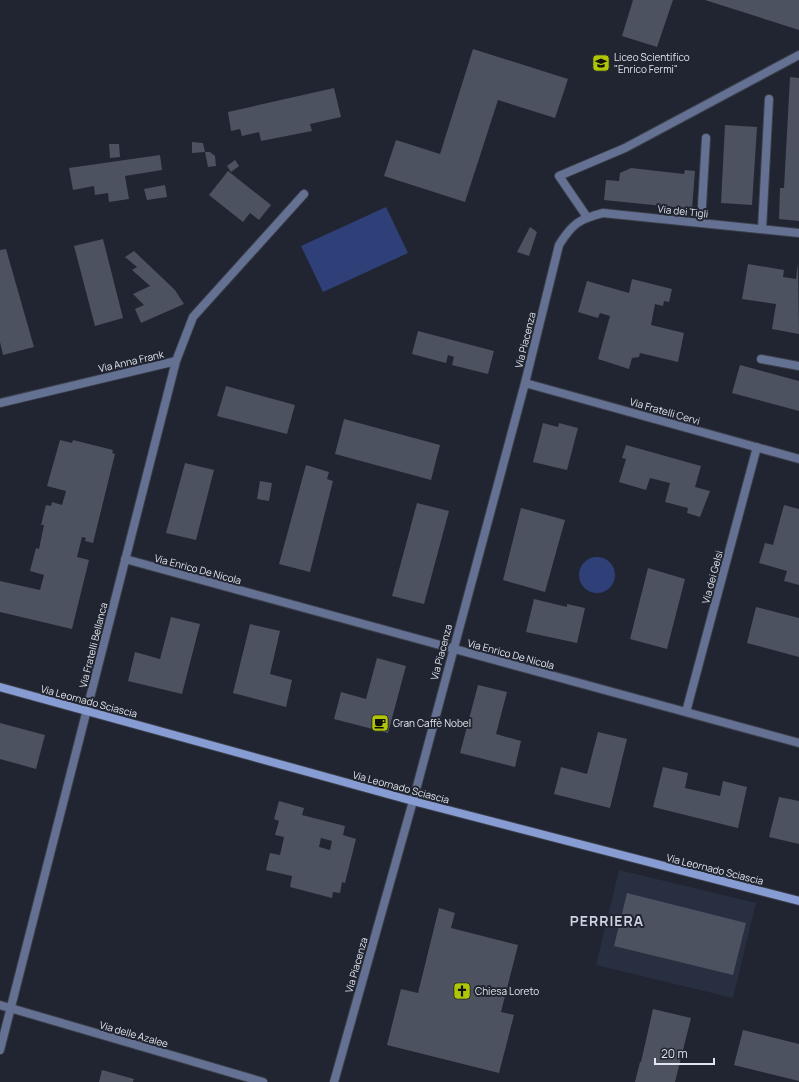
<svg xmlns="http://www.w3.org/2000/svg" width="799" height="1082" viewBox="0 0 799 1082" font-family="Manrope,sans-serif">
  <style>
    .built { fill: #282f40 }
    .green { fill: #2e4077 }
    .building { fill: #4c525f; fill-rule: evenodd }
    .lines { fill: none; stroke-linecap: round; stroke-linejoin: round }
    .lane-casing { stroke: #3b404b; stroke-width: 10 }
    .street-casing { stroke: #3b404b; stroke-width: 10 }
    .secondary-casing { stroke: #3b404b; stroke-width: 10 }
    .lane { stroke: #647193; stroke-width: 8 }
    .street { stroke: #647193; stroke-width: 8 }
    .secondary { stroke: #879cd2; stroke-width: 8 }
    .labels { text-anchor: middle; stroke-width: 4; stroke-linejoin: round; paint-order: stroke }
    .poi-label { font-size: 10px; fill: #e2e5ed; stroke: #202531; text-anchor: start }
    .street-label { font-size: 10px; fill: #e2e5ed; stroke: #202531 }
    .district-label { font-size: 14px; font-weight: bold; letter-spacing: 1px; fill: #ccd3e3; stroke: #202531 }
  </style>
  <rect width="100%" height="100%" fill="#202531"/>
  <path class="built" d="M619,870L756,903L733,998L596,965Z"/>
  <path class="green" d="M386,207L408,253L323,292L301,246Z
    M579 575a18 18 0 1 1 36 0a18 18 0 1 1-36 0Z"/>
  <path class="building" d="M633,0H673L657,47L622,36Z
    M705,0H799V30Z
    M473,49L568,79L555,118L498,100L465,202L384,176L396,140L440,154Z
    M790,77L799,78V221L779,219L780,188H784Z
    M334,88L341,117L310,124L312,131L261,141L259,132L242,136L240,129L231,131L228,112Z
    M725,125L757,127L752,205L721,203Z
    M192,142L203,143L205,152L192,153Z
    M109,144H119L120,157L110,158Z
    M205,152H210L215,156L216,166L208,167Z
    M160,155L162,170L125,176L129,199L109,202L108,193L95,195L94,186L73,190L69,168Z
    M235,160L239,166L231,172L227,166Z
    M631,168L684,174L685,170L695,171L692,209L604,200L606,180L619,181L620,173Z
    M228,171L271,205L259,220L250,213L243,222L209,195Z
    M165,185L167,197L147,200L144,189Z
    M530,227L537,232L529,256L517,252Z
    M103,239L123,318L95,326L74,246Z
    M6,249L34,347L3,355L0,342V250Z
    M134,251L175,290L184,304L141,323L135,309L144,305L133,294L150,286L132,270L137,267L125,257Z
    M798,263L799,334L772,329L776,304L742,299L748,264L784,270L783,277L796,279Z
    M632,279L672,289L669,302L664,301L663,306L655,304L651,325L684,333L678,362L640,353L639,357L632,358L629,369L598,359L610,316L600,313L598,318L578,312L587,281L629,293Z
    M418,331L494,351L488,374L452,365L454,357L448,355L446,363L412,354Z
    M740,365L799,381V411L732,393Z
    M226,386L295,405L287,434L217,416Z
    M344,419L440,445L431,480L335,454Z
    M543,423L558,427L559,423L578,428L567,470L533,462Z
    M60,440L72,443L73,440L113,450L112,453L115,454L93,543L85,541L86,538L82,537L77,557L89,560L72,629L0,612V581L40,590L44,575L30,571L36,548L39,549L44,525H41L46,505L51,506L52,502L62,505L66,491L47,486Z
    M626,445L701,466L695,487L710,491L700,517L687,513L688,508L665,502L670,483L650,478L646,490L619,482L626,459L622,458Z
    M185,463L214,470L196,540L166,533Z
    M306,465L329,472L327,479L333,481L310,572L279,564Z
    M260,481L272,483L269,501L257,499Z
    M417,503L449,511L424,604L392,596Z
    M784,505L799,509V585L784,581L787,571L759,563L765,543L773,545Z
    M521,508L565,520L545,592L503,580Z
    M648,568L685,579L667,649L630,639Z
    M534,599L567,607V604L585,608L577,643L526,632Z
    M756,607L799,618V657L747,643Z
    M171,617L200,624L182,694L128,681L135,652L160,659Z
    M250,624L280,631L270,674L292,680L286,707L233,693Z
    M377,658L406,666L388,733L334,719L341,692L366,699Z
    M478,685L507,692L496,734L521,741L515,767L460,753Z
    M0,723L45,735L36,769L0,759Z
    M598,732L627,739L610,808L554,794L561,767L587,774Z
    M663,767L688,773L685,788L720,796L723,781L747,787L738,828L653,807Z
    M779,797L799,801V844L769,837Z
    M279,801L304,808L302,815L345,826L343,835L356,839L345,883L342,882L340,893L333,892L332,898L290,887L292,876L266,870L270,853L280,855L284,837L275,835L279,821L274,819ZM321,838L332,841L330,850L319,847Z
    M627,893L746,923L733,975L614,946Z
    M439,908L455,913L451,928L518,945L501,1012L514,1015L499,1073L387,1045L401,989L418,993Z
    M653,1009L691,1018L675,1082H635L640,1062H641Z
    M743,1030L799,1044V1081L734,1065Z
    M102,1070L134,1079L133,1082H99Z"/>
  <g class="lines">
    <defs>
      <path id="lane" d="M587,217L559,176L625,148L799,55
        M701,223L706,138
        M762,229L769,99
        M761,359L799,366"/>
      <path id="street" d="M525,383L799,459
        M0,403L176,361L193,317L304,194
        M125,559L799,743
        M686,712L757,447
        M0,1005L263,1082
        M0,1050L176,361
        M334,1082L413,801L525,383L559,245C572,224 579,219 603,213L799,233"/>
      <path id="secondary" d="M0,687L413,801L799,901"/>
    </defs>
    <use href="#lane" class="lane-casing"/>
    <use href="#street" class="street-casing"/>
    <use href="#secondary" class="secondary-casing"/>
    <use href="#lane" class="lane"/>
    <use href="#street" class="street"/>
    <use href="#secondary" class="secondary"/>
  </g>
  <defs>
    <symbol id="school-square" viewBox="-11 -11 22 22"><rect x="-9" y="-9" width="18" height="18" rx="4" fill="#afc506" stroke="#202531"/><path d="M0-5L7-2L0 1L-7-2ZM-4 1L0 2.5L4 1V4Q0 6-4 4Z" fill="#111"/></symbol>
    <symbol id="cafe-square" viewBox="-11 -11 22 22"><rect x="-9" y="-9" width="18" height="18" rx="4" fill="#afc506" stroke="#202531"/><path d="M-5.5-4.5H6V0H3Q3 3.5 0 3.5H-2.5Q-5.5 3.5-5.5 0ZM3-3.2v2h1.7v-2ZM-6 4.5H4V6H-6Z" fill="#111"/></symbol>
    <symbol id="church-square" viewBox="-11 -11 22 22"><rect x="-9" y="-9" width="18" height="18" rx="4" fill="#afc506" stroke="#202531"/><path d="M-1.2-6h2.4v3.5h3.3v2.4h-3.3V6h-2.4V-.1h-3.3v-2.4h3.3Z" fill="#111"/></symbol>
  </defs>
  <g fill-rule="evenodd">
    <use href="#school-square" x="591" y="53" width="20" height="20"/>
    <use href="#cafe-square" x="370" y="713" width="20" height="20"/>
    <use href="#church-square" x="452" y="981" width="20" height="20"/>
  </g>
  <g class="labels">
    <g class="poi-label">
      <text x="614" y="61">Liceo Scientifico<tspan x="614" dy="12">"Enrico Fermi"</tspan></text>
      <text x="393" y="727">Gran Caffè Nobel</text>
      <text x="475" y="995">Chiesa Loreto</text>
    </g>
    <g class="street-label">
      <text transform="translate(683 211) rotate(6)" y="4">Via dei Tigli</text>
      <text transform="translate(525 340) rotate(-76)" y="4">Via Piacenza</text>
      <text transform="translate(131 361) rotate(-13)" y="4">Via Anna Frank</text>
      <text transform="translate(665 411) rotate(16)" y="4">Via Fratelli Cervi</text>
      <text transform="translate(198 569) rotate(15)" y="4">Via Enrico De Nicola</text>
      <text transform="translate(712 577) rotate(-75)" y="4">Via dei Gelsi</text>
      <text transform="translate(93 645) rotate(-76)" y="4">Via Fratelli Bellanca</text>
      <text transform="translate(441 652) rotate(-75)" y="4">Via Piacenza</text>
      <text transform="translate(511 654) rotate(15)" y="4">Via Enrico De Nicola</text>
      <text transform="translate(89 701) rotate(15)" y="4">Via Leornado Sciascia</text>
      <text transform="translate(401 787) rotate(15)" y="4">Via Leornado Sciascia</text>
      <text transform="translate(715 869) rotate(14)" y="4">Via Leornado Sciascia</text>
      <text transform="translate(356 965) rotate(-74)" y="4">Via Piacenza</text>
      <text transform="translate(134 1034) rotate(16)" y="4">Via delle Azalee</text>
    </g>
    <g class="district-label">
      <text x="607" y="926">PERRIERA</text>
    </g>
  </g>
  <path d="M655 1058v6h59v-6" fill="none" stroke="#e2e5ed" stroke-width="2"/>
  <text x="661" y="1058" font-size="12" fill="#e2e5ed" stroke="#202531" stroke-width="3" paint-order="stroke">20 m</text>
</svg>
